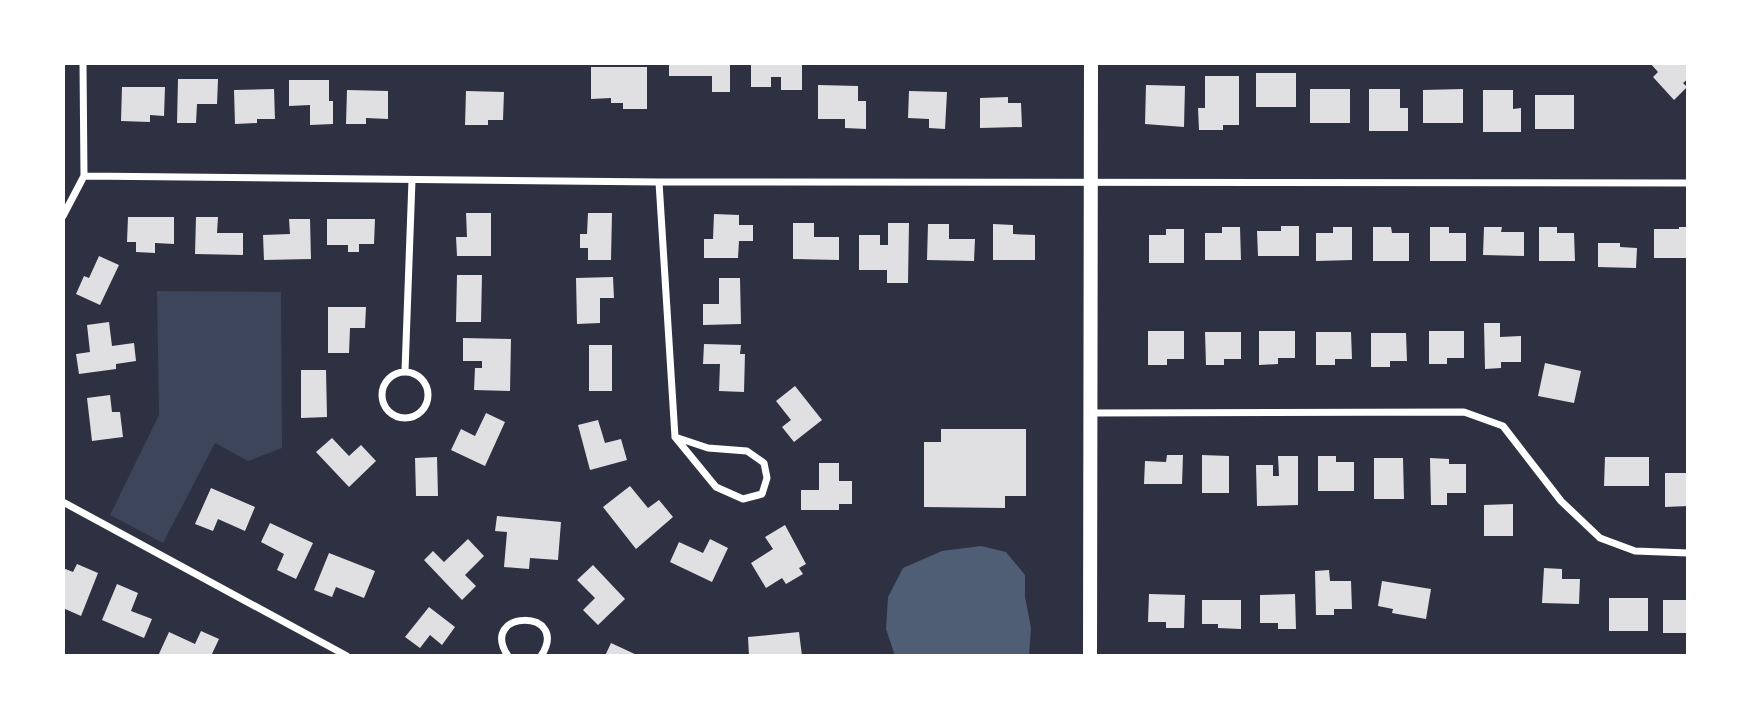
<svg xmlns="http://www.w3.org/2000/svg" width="1751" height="719" viewBox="0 0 1751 719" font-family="'IBM Plex Sans',sans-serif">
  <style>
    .green { fill: #3c4559 }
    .water { fill: #4f5d75 }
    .building { fill: #e0e0e3 }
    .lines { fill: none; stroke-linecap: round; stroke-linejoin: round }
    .minor { stroke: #fff; stroke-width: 7 }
    .secondary { stroke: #fff; stroke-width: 14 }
  </style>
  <rect width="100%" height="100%" fill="#2d3142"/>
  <path class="green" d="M157,291L281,292L282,448L248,461L215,443L163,543L110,515L159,415Z"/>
  <path class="water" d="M981,546L1006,552L1025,575V597L1031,628L1029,656H895L886,629L888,597L903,568L942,551Z"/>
  <path class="building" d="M669,63H730V92H712V76H669Z
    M751,63H802V90H781V77H771V87H751Z
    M1650,63H1688V79L1683,83L1687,87L1674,100L1653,77L1658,72Z
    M591,67H647V109H623V103H611V98L591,99Z
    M1256,73H1296V107H1256Z
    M1205,76H1239V125H1223V130H1199L1198,108H1205Z
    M178,79H218L217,104H197L196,123H177Z
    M289,80H329V101H333V124L310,125V105L289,106Z
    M818,85L858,86V101H866V129L845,128V119H818Z
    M1146,85L1185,86L1184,127L1145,124Z
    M122,87H165L164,116L150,115V122L121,121Z
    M274,89L275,119H257V123L235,124L234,90Z
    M1310,89H1350V123H1310Z
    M1369,89H1400V108H1408V131H1369Z
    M1463,89V123H1423V90Z
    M347,90L388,91V119L366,118V124H346Z
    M1483,90H1513V109L1521,108V132H1483Z
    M466,91L504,92L503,120H488V125H465Z
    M909,91L947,92L945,129L929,128V119L908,118Z
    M1535,95H1574V129H1535Z
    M1008,97V103H1021L1022,127L980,128V98Z
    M466,213H491V256H457L456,237H467Z
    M588,213H612L611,260H588V248H580V234H587Z
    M714,214L739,215V225H753V241H739L738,258H704V239H713Z
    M128,217H174V244L155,243V253L136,252V242H127Z
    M196,217H218L217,233H243V255L195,254Z
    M289,219H310L311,259L264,260L263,235L290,234Z
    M327,219H375L374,244H359V252H348V245H327Z
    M793,223H814V237H839V260L793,259Z
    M888,223H909L908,283H887V270H859V235H880V245H888Z
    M928,224H949V239H975L974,261L927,260Z
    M993,224L1013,225V234L1035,235V260H993Z
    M1281,226H1299V256H1258L1257,231H1281Z
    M1222,227H1240L1241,260H1205V233H1222Z
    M1333,227H1352V260L1316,261V233H1333Z
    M1373,227H1391L1392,233H1409V261H1373Z
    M1430,227H1449V233H1466V261H1430Z
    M1484,227H1502L1501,232H1524V256L1483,255Z
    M1539,227H1557V233H1574L1575,261H1539Z
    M1679,227H1688V258H1654V229H1679Z
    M1166,229H1184V263H1149V235H1166Z
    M1598,243H1620V247L1637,248L1636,268L1598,267Z
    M99,256L119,265L100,305L76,294L84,276L89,278Z
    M457,275H482L481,322H456Z
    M613,277L614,298H600V323L577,324L576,278Z
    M719,278H740L741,324L703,325V304H719Z
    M328,307H366L365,328H350L349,353H328Z
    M109,322L112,346L134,343L136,361L116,364V369L79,374L76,354L90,352L87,325Z
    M1484,323H1500V337L1521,336V362H1501V368L1485,369Z
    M1148,331H1184V359H1167V365H1148Z
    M1259,331H1295V358H1278V364L1259,365Z
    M1429,331H1464V358H1447V364H1429Z
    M1205,332H1241V359H1224V365H1206Z
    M1316,332H1351L1352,359H1335V365H1316Z
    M1371,333H1406L1407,361H1390V367H1371Z
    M463,338L511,339L510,391L474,390L475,368H482V361H463Z
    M704,344L741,345L740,354H745L744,392L719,391L720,364H703Z
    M589,345H612V391H589Z
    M1545,363L1581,371L1574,403L1538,396Z
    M301,370H326L327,417L301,418Z
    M795,386L822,420L794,442L782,427L791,420L776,401Z
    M110,395L112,412H120L123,437L92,441L87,398Z
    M486,413L505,422L485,466L451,450L461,429L475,436Z
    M598,420L605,443L621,439L627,460L590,470L578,425Z
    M941,429H1026V496H1005V508L924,507V442H941Z
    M332,438L349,456L361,445L376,461L349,487L316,452Z
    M1167,455H1183L1182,484H1144L1145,461L1166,462Z
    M1202,455L1229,456V493H1202Z
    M1278,456H1298V505L1257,506L1256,465H1273V476H1279Z
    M1318,456H1336V462H1354V491H1318Z
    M437,457L438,496H416L415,458Z
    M1605,457H1649V486H1604Z
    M1374,458H1403L1404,499H1374Z
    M1430,458L1449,459V464H1466V493H1447V505H1431Z
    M819,463H839V481H852V504H839V510H801V490H819Z
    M1665,473H1688V506L1665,507Z
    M630,486L648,508L659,500L673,517L636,549L603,507Z
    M211,488L255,507L245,531L218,519L213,531L195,524Z
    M1513,504V536H1484V505Z
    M497,516L561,522L558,560L530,558L529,569L504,567L507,532L495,531Z
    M270,523L313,543L296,579L277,570L284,554L261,542Z
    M785,525L806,564L799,568L803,574L786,584L782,578L766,588L751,563L773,549L765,537Z
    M468,539L484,556L465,575L476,586L462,600L424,560L433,551L444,562Z
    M710,539L728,548L712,582L670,562L679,542L703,553Z
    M329,553L375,571L364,598L336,587L332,597L314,590Z
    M77,564L98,573L81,616L63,608V568L73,572Z
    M593,565L625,599L598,625L583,610L595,598L577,580Z
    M1544,568L1562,569V579H1580L1579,604L1542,603Z
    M1329,570L1330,581H1351L1352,609H1334V615H1316L1315,571Z
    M1382,581L1431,589L1426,619L1392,613L1393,609L1378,606Z
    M117,584L138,593L131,611L152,619L144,638L102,620Z
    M1149,594L1185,595L1184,628H1166V622H1148Z
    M1295,594L1296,629H1278V623H1260V595Z
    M1609,598H1648V631H1609Z
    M1202,600H1241V629L1218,628V624H1202Z
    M1663,600H1688V633H1663Z
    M429,607L455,627L442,645L430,635L420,648L405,637Z
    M201,631L219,639L211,656H158L169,632L195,644Z
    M799,632L802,656H749L748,637Z
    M611,643L639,656H605Z"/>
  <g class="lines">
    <path class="minor" d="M84,176L659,182L1688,183
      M659,182L675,437L716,487L743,499L762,494L767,478L764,463L747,451L708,448L675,437
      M63,216L84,176L83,63
      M405,371L412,180
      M382 395a23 23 0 1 1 46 0a23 23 0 1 1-46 0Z
      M1090,413L1464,412L1503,426L1561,501L1600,538L1635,551L1688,553
      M63,502L347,656
      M508,656C477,609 572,608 541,656"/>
    <path class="secondary" d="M1090,656L1091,63"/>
  </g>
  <rect width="1751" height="719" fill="none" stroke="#ffffff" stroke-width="130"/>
</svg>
